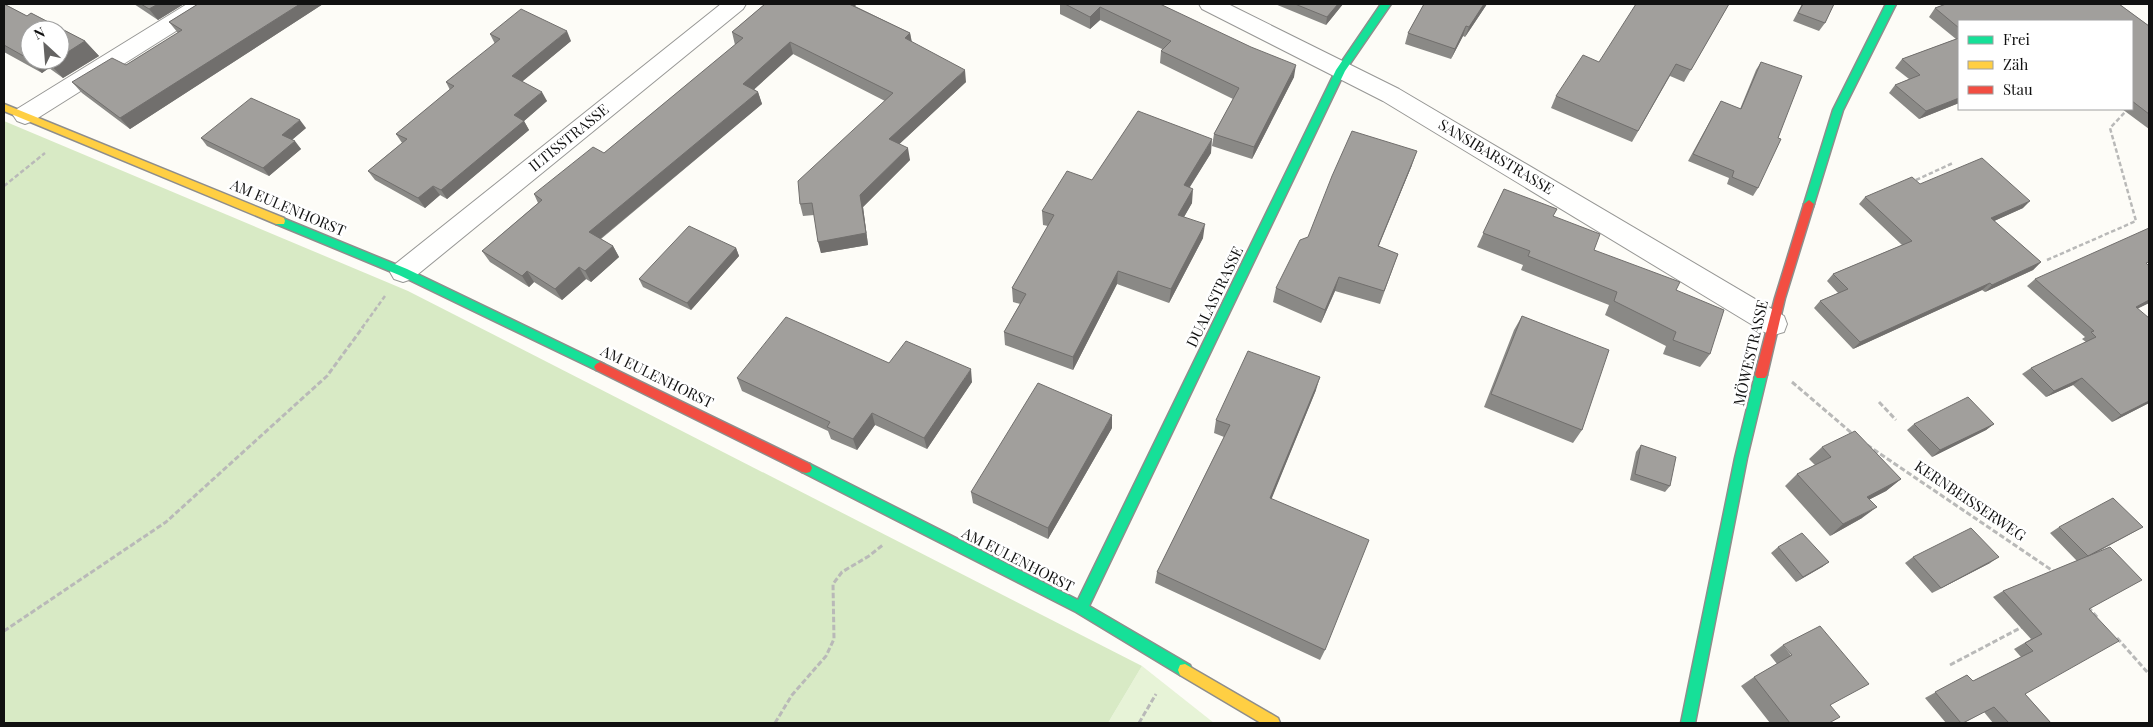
<svg xmlns="http://www.w3.org/2000/svg" width="2153" height="727" viewBox="0 0 2153 727" font-family="'Playfair Display',serif">
  <style>
    .green { fill: #e7f3d7 }
    .forest { fill: #d8eac5 }
    .lines { fill: none; stroke-linecap: round; stroke-linejoin: round }
    .street-casing { stroke: #979795; stroke-width: 2 }
    .fast-casing { stroke: #8e8d8b; stroke-width: 3 }
    .slow-casing { stroke: #8e8d8b; stroke-width: 3 }
    .jam-casing { stroke: #8e8d8b; stroke-width: 3 }
    .path-far1 { stroke: #b9b9b8; stroke-width: 2.5; stroke-dasharray: 4.5 2.5; stroke-linecap: butt }
    .path { stroke: #b9b9b8; stroke-width: 3; stroke-dasharray: 5.5 2.5; stroke-linecap: butt }
    .street { fill: #fffffe; fill-rule: evenodd }
    .fast { fill: #16e098; fill-rule: evenodd }
    .slow { fill: #ffcf43; fill-rule: evenodd }
    .jam { fill: #f24e42; fill-rule: evenodd }
    .wall { fill: #8a8986; fill-rule: evenodd }
    .shaded-wall { fill: #716f6d }
    .building { fill: #a19f9c; stroke: #716f6d }
    .labels { text-anchor: middle; stroke-width: 5; stroke-linejoin: round; paint-order: stroke }
    .street-label { font-size: 15px; fill: #111; stroke: #fff }
  </style>
  <rect width="100%" height="100%" fill="#fdfcf7"/>
  <path class="green" d="M1142,666L1214,723H1108Z"/>
  <path class="forest" d="M4,121L408,291L1142,666L1108,723H4Z"/>
  <g class="lines">
    <defs>
      <path id="street" d="M187,4H214L211,9L33,121L25,124L17,121L13,115L17,109Z
        M721,4H746L743,9L412,279L403,282L394,279L390,272L394,265Z
        M1199,4H1228L1399,89L1784,316L1787,324L1784,332L1774,335L1764,332L1383,101L1202,9Z"/>
      <path id="fast" d="M1381,4H1391L1345,71L1089,606L1190,665L1192,670L1190,675L1185,676L1180,675L1076,612L802,472L800,468L802,464L806,463L810,464L1078,600L1336,70Z
        M1886,4H1896L1843,110L1814,204L1813,207H1805L1804,204L1833,110Z
        M280,217L407,269L604,364L606,367L604,370H596L399,275L276,224L275,221L276,218Z
        M1761,370L1765,372L1767,375L1747,458L1695,723H1681L1735,458L1755,375L1757,372Z"/>
      <path id="slow" d="M4,104L284,218L285,221L284,224H276L4,111Z
        M1185,664L1278,718L1280,723H1261L1180,675L1178,670L1180,665Z"/>
      <path id="jam" d="M1809,200L1814,204L1785,298L1767,375L1765,378H1757L1755,375L1775,298L1804,204Z
        M600,362L810,464L812,468L810,472L806,473L802,472L596,370L594,367L596,364Z"/>
    </defs>
    <use href="#street" class="street-casing"/>
    <use href="#fast" class="fast-casing"/>
    <use href="#slow" class="slow-casing"/>
    <use href="#jam" class="jam-casing"/>
    <path class="path-far1" d="M1916,180L1953,163
      M4,186L45,153
      M2047,260L2136,221L2110,128L2128,109
      M362,328L385,296"/>
    <path class="path" d="M1792,382L1854,435
      M1879,402L1896,420
      M1867,445L2056,573
      M2088,607L2097,617
      M4,631L166,522L327,376L363,327
      M2117,638L2149,674
      M1950,665L2022,627
      M775,723L792,695L826,656L834,639L833,584L842,572L869,556L884,544
      M1139,723L1156,694"/>
    <use href="#street" class="street"/>
    <use href="#fast" class="fast"/>
    <use href="#slow" class="slow"/>
    <use href="#jam" class="jam"/>
  </g>
  <path class="wall" d="M4,4L27,16L31,13L85,41L99,56L63,78L49,68L42,73L4,52ZM30,30H60V60H30Z
    M134,4H184L158,20Z
    M198,4H323L130,129L82,93L72,82L126,65L178,33L169,22Z
    M765,4H857L855,6L910,33L912,42L966,82L899,144L910,160L863,207L868,245L821,253L814,215L803,216L800,204L885,101L793,54L754,89L758,92L762,104L601,239L613,246L619,257L591,282L586,279L562,300L534,282L529,287L490,262L482,251L538,203L534,194L604,153L735,45L732,32Z
    M1060,4H1160L1294,77L1252,159L1212,146L1214,134L1233,99L1160,63L1161,51L1162,49L1100,20L1090,29L1060,14Z
    M1275,4H1343L1326,25Z
    M1424,4H1487L1465,37L1463,36L1451,59L1405,44L1408,33Z
    M1729,4L1684,82L1670,76L1632,142L1551,108L1556,96L1599,62Z
    M1802,4H1834L1825,23L1819,31L1793,21Z
    M1946,4H2119L2149,26V129L2122,109H2132V21H1959V103L1919,119L1889,93L1895,85L1909,79L1895,68L1902,59L1956,39L1929,17L1935,8Z
    M490,34L571,41L522,81L547,101L524,121L529,130L447,199L440,195L425,208L375,180L368,171L402,143L396,134L450,90L446,82L495,44Z
    M1761,62L1758,188L1753,196L1727,184L1729,178L1688,161L1721,101L1740,109L1756,70Z
    M306,128L292,140L301,149L269,176L207,146L201,138Z
    M1211,153L1190,187L1192,203L1184,217L1203,238L1169,303L1117,284L1073,370L1005,345L1004,332L1020,304L1013,302L1012,288L1048,226L1043,225L1042,211L1092,180Z
    M1412,165L1378,246L1398,254L1380,304L1335,291L1321,323L1273,302L1276,288L1308,237Z
    M1920,184L2023,208L1994,221L2041,262L2033,270L1985,292L1982,290L1853,349L1814,308L1820,301L1838,293L1827,281L1833,274L1902,245L1859,204L1865,197Z
    M1504,189L1553,216L1594,250L1676,290L1710,354L1700,367L1663,354L1666,346L1605,315L1609,305L1521,270L1523,265L1477,247Z
    M736,248L739,256L691,310L643,287L639,279Z
    M2149,265V303L2138,308L2149,403L2112,422L2073,385L2046,397L2022,374L2031,368L2086,342L2082,339L2085,337L2027,286L2035,279Z
    M1522,316L1582,430L1573,443L1484,407L1514,330Z
    M889,363L972,382L927,449L875,425L857,450L831,439L828,431L742,391L737,378Z
    M1316,390L1271,499L1325,650L1320,660L1155,583L1157,572L1224,437L1214,433L1216,420Z
    M1914,424H1994L1986,430L1932,457L1907,430Z
    M1112,428L1048,539L973,503L971,492Z
    M1641,445L1670,486L1665,492L1630,480L1636,452Z
    M1822,447L1901,479L1886,491L1870,499L1862,518L1830,536L1785,486L1797,474L1815,465L1809,459Z
    M2059,527H2143L2094,554L2089,609L2025,694L2051,723H1993L1984,712L1963,723H1946L1925,698L1967,675L1973,681L2021,657L2014,649L2031,639L1993,597L2003,591L2077,561L2050,533Z
    M1778,547L1829,562L1822,567L1796,582L1771,553Z
    M1913,557L1990,563L1932,593L1905,563Z
    M1783,645L1831,706L1829,723H1770L1741,686L1754,677L1777,664L1770,655Z"/>
  <path class="shaded-wall" d="M158,4H184L158,20L149,9Z
    M300,4H323L130,129L120,118Z
    M844,4H857L846,14Z
    M1338,4H1343L1326,25L1327,17Z
    M1484,4H1487L1465,37L1469,27Z
    M1100,7V20L1090,29V17Z
    M1466,26L1463,36L1451,59L1455,49Z
    M567,31L571,41L517,86L512,76Z
    M910,33L912,45L905,38Z
    M85,41L99,56L63,78L49,63L54,60H60V57Z
    M790,42L793,54L747,96L743,84Z
    M30,56V60H41L49,68L42,73L27,58Z
    M1296,65L1294,77L1252,159L1254,147Z
    M965,70L966,82L892,151L889,139Z
    M542,92L547,101L524,121L529,130L447,199L441,190L514,115Z
    M758,92L762,104L595,243L589,232Z
    M1959,98V103L1919,119L1926,111Z
    M300,120L306,128L288,143L282,135Z
    M1212,139L1211,153L1182,199L1184,185Z
    M295,141L301,149L269,176L263,168Z
    M908,148L910,160L863,207L868,245L821,253L818,242L860,195Z
    M1417,151L1412,165L1373,260L1378,246Z
    M433,186L440,195L425,208L418,198Z
    M1193,189L1192,203L1177,229L1178,215Z
    M2030,201L2023,208L1983,226L1991,218Z
    M1205,224L1203,238L1169,303L1171,289Z
    M613,246L619,257L591,282L585,271Z
    M736,248L739,256L691,310L687,303Z
    M2041,262L2033,270L1985,292L1992,285Z
    M579,267L586,279L562,300L555,289Z
    M527,271L534,282L529,287L522,276Z
    M1118,271L1117,284L1073,370V357Z
    M1339,277L1335,291L1321,323L1325,310Z
    M1990,283L1982,290L1853,349L1860,342Z
    M2149,300V303L2127,314L2136,307Z
    M971,369L972,382L927,449L924,438Z
    M1320,377L1316,390L1267,510L1270,498Z
    M2082,378L2073,385L2046,397L2054,391Z
    M2149,401V403L2112,422L2121,415Z
    M872,413L875,425L857,450L853,439Z
    M1112,415V428L1048,539V528Z
    M1994,424L1986,430L1932,457L1940,450Z
    M1901,479L1886,491L1853,508L1867,497Z
    M1877,507L1862,518L1830,536L1843,524Z
    M1999,557L1990,563L1932,593L1941,588Z
    M1829,562L1822,567L1796,582L1803,577Z"/>
  <path class="building" d="M4,4L27,16L31,13L85,41L60,57V30H30V56L27,58L4,45Z
    M141,4H158L149,9Z
    M198,4H300L120,118L72,82L112,58L126,65L182,30L169,22Z
    M765,4H849L910,33L905,38L965,70L889,139L908,148L860,195L866,233L818,242L812,203L800,204L798,181L893,93L790,42L743,84L758,92L589,232L613,246L585,271L579,267L555,289L527,271L522,276L482,251L542,200L534,194L593,147L604,153L743,38L732,32Z
    M1065,4H1160L1251,47L1296,65L1254,147L1214,134L1239,88L1161,51L1171,41L1100,7L1090,17Z
    M1295,4H1338L1327,17Z
    M1424,4H1484L1469,27L1466,26L1455,49L1408,33Z
    M1636,4H1729L1691,70L1676,64L1638,131L1556,96L1583,55L1599,62Z
    M1803,4H1834L1825,23L1798,13Z
    M1946,4H2119L2149,26V114L2132,101V21H1959V28L1935,8Z
    M521,9L567,31L512,76L542,92L514,115L524,121L441,190L433,186L418,198L368,171L407,139L396,134L454,86L446,82L500,39L490,34Z
    M1959,38V98L1926,111L1895,85L1920,75L1902,59Z
    M44,60H54L49,63Z
    M1761,62L1802,76L1778,138L1781,139L1758,188L1732,177L1734,171L1693,154L1721,101L1741,109Z
    M251,98L300,120L282,135L295,141L263,168L201,138Z
    M1138,111L1212,139L1184,185L1193,189L1178,215L1205,224L1171,289L1118,271L1073,357L1004,332L1026,294L1012,288L1054,215L1042,211L1067,171L1092,180Z
    M1352,131L1417,151L1378,246L1398,254L1384,291L1339,277L1325,310L1276,288L1300,240L1308,237L1332,176Z
    M1982,158L2030,201L1991,218L2041,262L1992,285L1990,283L1860,342L1820,301L1848,289L1833,274L1912,241L1865,197L1912,177L1920,184Z
    M1504,189L1557,209L1553,216L1600,234L1594,250L1680,282L1676,290L1724,310L1710,354L1673,340L1676,332L1614,301L1617,292L1528,256L1530,251L1483,233Z
    M689,226L736,248L687,303L639,279Z
    M2149,228V262L2146,263L2149,266V300L2136,307L2149,318V401L2121,415L2082,378L2054,391L2031,368L2096,337L2091,332L2094,331L2035,279Z
    M1522,316L1609,350L1582,430L1491,394Z
    M786,317L889,363L906,341L971,369L924,438L872,413L853,439L827,427L830,422L737,378Z
    M1248,351L1320,377L1270,498L1369,540L1325,650L1157,572L1230,425L1216,420Z
    M1038,383L1112,415L1048,528L971,492Z
    M1968,397L1994,424L1940,450L1914,424Z
    M1855,431L1901,479L1867,497L1877,507L1843,524L1797,474L1831,457L1822,447Z
    M1641,445L1676,457L1670,486L1635,474Z
    M2113,498L2143,527L2088,556L2059,527Z
    M1971,528L1999,557L1941,588L1913,557Z
    M1802,533L1829,562L1803,577L1778,547Z
    M2110,547L2142,580L2089,609L2119,641L2025,694L2051,723H2009L1994,707L1963,723H1961L1935,692L1967,675L1973,681L2033,651L2025,643L2042,634L2003,591Z
    M1820,626L1869,684L1830,705L1840,717L1829,723H1790L1754,677L1792,655L1783,645Z"/>
  <g class="labels">
    <g class="street-label">
      <text transform="translate(569 138) rotate(-39)" y="5">ILTISSTRASSE</text>
      <text transform="translate(1496 157) rotate(31)" y="5">SANSIBARSTRASSE</text>
      <text transform="translate(288 208) rotate(23)" y="5">AM EULENHORST</text>
      <text transform="translate(1215 297) rotate(-64)" y="5">DUALASTRASSE</text>
      <text transform="translate(1751 353) rotate(-77)" y="5">MÖWESTRASSE</text>
      <text transform="translate(657 377) rotate(26)" y="5">AM EULENHORST</text>
      <text transform="translate(1970 501) rotate(34)" y="5">KERNBEISSERWEG</text>
      <text transform="translate(1018 560) rotate(27)" y="5">AM EULENHORST</text>
    </g>
  </g>
  <rect width="2153" height="727" fill="none" stroke="#111111" stroke-width="10"/>
  <rect x="1958" y="20" width="175" height="90" fill="#ffffff" stroke="#a0a0a0"/>
  <rect x="1968" y="36" width="25" height="8" fill="#16e098" stroke="#a0a0a0"/>
  <text x="2003" y="45" font-size="15" fill="#111111">Frei</text>
  <rect x="1968" y="61" width="25" height="8" fill="#ffcf43" stroke="#a0a0a0"/>
  <text x="2003" y="70" font-size="15" fill="#111111">Zäh</text>
  <rect x="1968" y="86" width="25" height="8" fill="#f24e42" stroke="#a0a0a0"/>
  <text x="2003" y="95" font-size="15" fill="#111111">Stau</text>
  <g transform="translate(45 45) rotate(334)"><circle r="24" fill="#ffffff" stroke="#a0a0a0"/>
  <path d="M0-4L9 19L0 12L-9 19Z" fill="#646362"/>
  <text y="-8" font-size="14" font-weight="bold" text-anchor="middle" fill="#111111">N</text>
  </g>
</svg>
